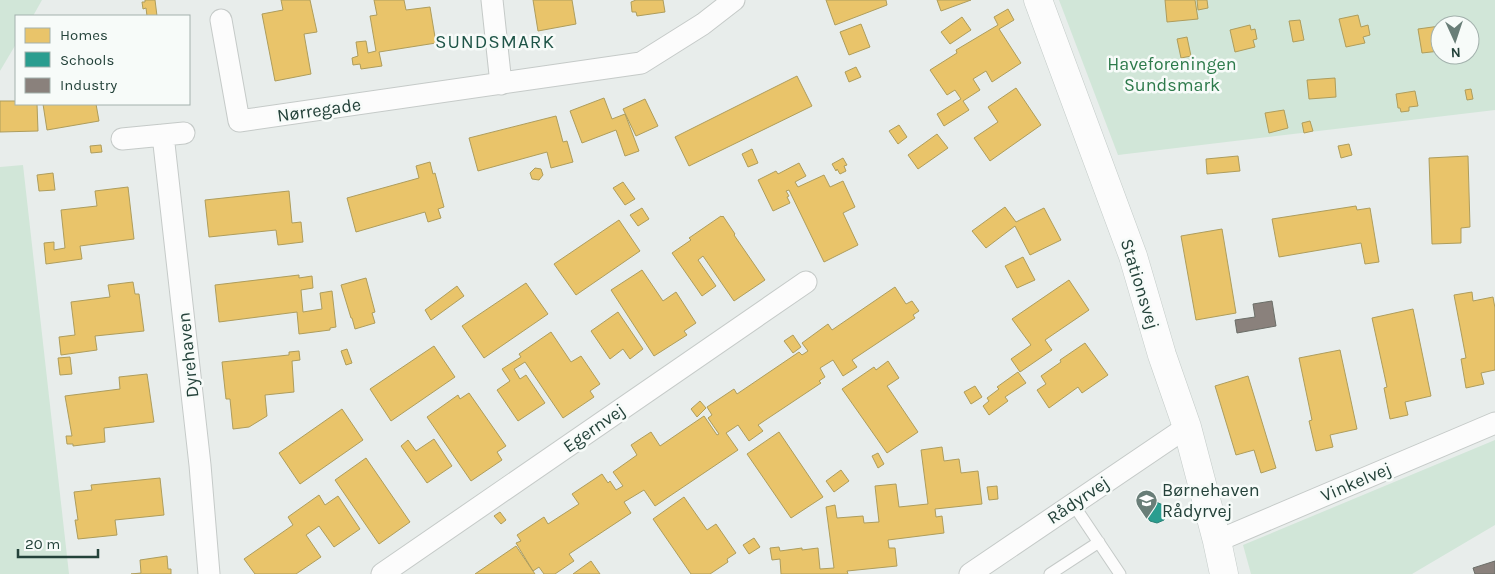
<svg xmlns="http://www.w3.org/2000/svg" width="1495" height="574" viewBox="0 0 1495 574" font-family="Karla,sans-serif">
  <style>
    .green { fill: #d1e6d8; fill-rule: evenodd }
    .homes { fill: #e9c46a; stroke: #ae9d5c }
    .schools { fill: #2a9d8f; stroke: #288276 }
    .industry { fill: #8a817c; stroke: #6b6e68 }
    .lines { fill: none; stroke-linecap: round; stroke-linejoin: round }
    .lane-casing { stroke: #c5cac8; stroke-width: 13 }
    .street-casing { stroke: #c5cac8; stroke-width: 23 }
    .secondary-casing { stroke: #c3cbc8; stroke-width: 29 }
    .lane { stroke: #fcfcfc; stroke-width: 11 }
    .street { stroke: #fcfcfc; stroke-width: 21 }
    .secondary { stroke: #fcfcfc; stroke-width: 28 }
    .labels { text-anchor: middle; stroke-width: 5; stroke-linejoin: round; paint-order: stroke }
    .park-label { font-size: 18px; fill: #2d7a4b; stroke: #f7fbf9 }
    .street-label { font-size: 18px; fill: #24423a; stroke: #f7fbf9 }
    .poi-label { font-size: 18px; fill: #24423a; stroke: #f7fbf9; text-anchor: start }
    .neighbourhood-label { font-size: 19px; letter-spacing: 1px; fill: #1f5548; stroke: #f7fbf9 }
  </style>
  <rect width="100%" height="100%" fill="#e8edeb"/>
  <path class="green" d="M0,0H42L33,16H16V44L0,71Z
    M1059,0H1495V110L1118,155ZM1440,25H1470V55H1440Z
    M23,165L69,574H0V167Z
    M1495,440V525L1412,574H1251L1243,545Z"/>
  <path class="homes" d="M145,0H155L157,16H147L146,8L143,9L142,2H145Z
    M281,0H310L317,32L304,34L311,74L275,81L262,14L283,10Z
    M374,0H404L406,10L430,7L436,43L379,52L382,66L361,69L360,64L353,65L352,58L358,56L356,42L366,41L368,53L376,51L370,16L377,15Z
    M533,0H572L576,24L538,31Z
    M636,0H663L665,12L637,16L636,12H632L631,2Z
    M826,0H886L887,5L835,25Z
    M937,0H971L941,11Z
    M1165,0H1195L1198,19L1167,22Z
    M1197,0H1207L1208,8L1198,10Z
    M1008,9L1014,20L999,29L1021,63L992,82L986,71L973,79L980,90L963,101L969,110L944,126L937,114L961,99L955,90L947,95L930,70L957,53L956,50L998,25L994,17Z
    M1358,15L1361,27L1368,25L1370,35L1363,37L1365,43L1346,47L1339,19Z
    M962,17L971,30L950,44L941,32Z
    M1300,20L1304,40L1293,42L1289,21Z
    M861,24L870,47L849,55L840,32Z
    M1250,25L1251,30L1255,29L1257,39L1253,40L1255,47L1235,52L1230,30Z
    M1440,26V51L1422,53L1418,29Z
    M1187,37L1191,56L1181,58L1177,39Z
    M856,67L861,77L849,82L845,72Z
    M797,76L812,106L689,166L675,137Z
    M1335,78L1336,97L1309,99L1307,80Z
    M1016,88L1041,125L990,161L974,138L998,122L988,107Z
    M1471,89L1473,99L1467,100L1465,90Z
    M1415,91L1418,106L1409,107V111L1401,112L1400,108H1398L1396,94Z
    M604,98L612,119L625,114L639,151L625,156L616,130L582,143L570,111Z
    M645,99L658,126L636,136L623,109Z
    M0,101H16V104H37L38,131L0,132Z
    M43,104H96L99,121L47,130Z
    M1284,110L1288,128L1269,133L1265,113Z
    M556,116L563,142L567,141L573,162L551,168L547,152L478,171L469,138Z
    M1310,121L1313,131L1304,133L1302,123Z
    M899,125L907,137L898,144L889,131Z
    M937,134L948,148L918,169L908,155Z
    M1349,144L1352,155L1341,158L1338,146Z
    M101,145L102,152L91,153L90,146Z
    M752,149L758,163L748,167L742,154Z
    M1238,156L1240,171L1207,174L1206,159Z
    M1468,156L1470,227L1461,228V243L1432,244L1429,158Z
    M843,158L847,165L844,166L846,171L840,174L837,169L836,171L832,164Z
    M430,162L433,174L435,173L444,207L438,209L441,218L428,222L425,212L356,232L347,198L419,178L416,166Z
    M799,163L806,176L795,182L798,187L824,175L830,187L843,181L855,207L843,213L858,245L824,262L789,190L786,191L789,196L787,197L790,203L773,211L758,180L776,171L778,174Z
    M535,168L541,169L543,175L539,180L532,179L530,173Z
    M53,173L55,190L39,191L37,175Z
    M623,182L635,199L625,205L613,188Z
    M128,187L134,239L80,246L82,259L46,264L44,243L54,242V250L65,248L61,210L97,206L95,191Z
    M289,191L292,223L301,222L303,242L278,245L276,230L209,237L205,200Z
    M1356,206L1357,210L1370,208L1379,262L1365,264L1361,243L1279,257L1272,219Z
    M1005,207L1016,222L1044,208L1061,240L1030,255L1015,226L986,248L972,231Z
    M642,208L649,219L638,226L630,215Z
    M721,216L722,217L723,216L735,234L734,235L765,280L734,301L703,256L698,260L716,286L702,296L672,253L691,240L689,238Z
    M619,220L640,251L576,295L554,264Z
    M1222,229L1236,313L1196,320L1181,236Z
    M1023,257L1035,280L1017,288L1005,266Z
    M642,270L663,301L676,292L696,323L684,331L687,335L654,356L611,290Z
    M299,275V278L312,276L313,288L301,290L303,312L322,309L320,293L332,291L336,327L330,328V330L299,334L297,312L219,322L215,285Z
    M366,278L375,312L372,313L375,323L355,329L352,318H351L341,285Z
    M1069,280L1089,310L1045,340L1052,350L1020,372L1011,359L1031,345L1012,319Z
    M133,282L135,294H139L144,331L95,336L97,350L61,355L59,337L75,335L71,302L110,297L108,285Z
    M526,283L548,314L484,358L462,326Z
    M457,286L464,296L431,320L425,310Z
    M895,287L906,304L912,301L919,311L913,315L915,318L852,360L857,367L843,376L833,360L820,368L825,377L819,381L821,383L758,425L763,431L749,441L738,425L726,433L738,450L655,506L644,490L624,502L631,513L569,554L574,561L555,574H544L539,567L533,571L516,543L521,541L517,535L544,517L548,524L579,504L572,494L602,474L608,483L610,481L616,490L623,486L613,472L637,455L631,445L651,432L660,446L704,416L717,435L719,434L708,418L712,415L707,407L734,389L737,394L799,352L802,355L808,351L802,343L828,324L832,330Z
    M1472,292L1473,301L1493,297L1495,308V370L1481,373L1484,384L1466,388L1461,359L1466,358L1454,295Z
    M1413,309L1431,396L1405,402L1408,415L1390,419L1384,388L1387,387L1372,318Z
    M618,312L643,349L630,359L623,349L610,359L591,331Z
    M551,332L571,362L581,356L600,384L590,391L594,397L563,418L525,362L514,369L520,379L526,375L545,403L518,421L497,390L510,381L502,369L521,357L519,354Z
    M793,335L801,347L793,353L784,341Z
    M1085,343L1108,375L1082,393L1078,387L1049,408L1037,390L1046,384L1041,376L1061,362L1060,360Z
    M434,346L455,377L391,421L370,389Z
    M347,349L352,363L346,365L341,351Z
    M1340,350L1357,429L1330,435L1333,447L1316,451L1309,421L1312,420L1299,358Z
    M299,351L300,360L292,361L294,392L265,395L267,416L249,427L233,429L230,399H226L222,362L289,355V352Z
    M70,357L72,374L60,375L58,358Z
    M888,361L899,378L887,386L918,432L887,453L842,389L874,367L876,370Z
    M1018,372L1026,383L1005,397L1008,401L989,415L983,406L989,401L987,398L999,389L997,387Z
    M147,374L154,422L104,428L105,442L73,446V444H67L66,436H72L65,396L120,389L119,377Z
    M1248,376L1276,468L1261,473L1254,450L1236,455L1215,386Z
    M975,386L982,397L971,404L964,392Z
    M469,393L506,446L497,452L502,460L471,481L427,417L458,395L460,399Z
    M700,401L706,408L697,417L691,409Z
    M342,409L363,440L300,484L279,453Z
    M779,432L823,497L791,518L747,454Z
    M434,439L452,466L427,483L401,446L408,440L416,451Z
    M942,447L944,461L959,459L961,473L978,471L982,504L935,509L936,517L942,516L944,533L888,540L889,548H895L897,566L847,571L848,574H781L780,559L772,560L770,548L779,547L780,551L802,548V550L818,548L820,569L834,568L826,507L835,505L837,518L863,516L864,523L879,522L875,486L896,484L899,507L928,504L921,450Z
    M878,453L884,464L878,468L872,456Z
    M366,458L410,522L379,544L335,480Z
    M841,470L849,481L834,492L826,481Z
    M160,478L164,515L115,520L117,535L78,539L75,520H78L74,492L92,490L91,485Z
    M997,486L998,499L989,500L987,487Z
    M319,495L325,505L338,496L360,529L334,547L319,526L306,535L321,557L296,574H255L244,559L293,525L288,517Z
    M684,497L707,530L716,524L736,553L727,559L728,562L710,574H691L653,519Z
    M500,512L506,520L501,524L494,516Z
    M754,538L760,547L749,554L743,545Z
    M516,546L535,574H475Z
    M167,556L168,569H171V574H131L141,573L140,560Z
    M591,561L600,574H573Z"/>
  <path class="schools" d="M1156,502L1163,505L1168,512L1164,520L1157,523L1150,521L1146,515L1149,507Z"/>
  <path class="industry" d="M1272,301L1276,326L1237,333L1235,320L1255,317L1253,304Z
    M1495,561V574H1475L1473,568Z"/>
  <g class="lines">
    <defs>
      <path id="lane" d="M1073,504L1120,574
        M1050,574L1099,542"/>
      <path id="street" d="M492,0L501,84
        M221,20L239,121L641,63L703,24L734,0
        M163,135L200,465L209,574
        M122,139L184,133
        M1217,541L1495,423
        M382,574L806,282
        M970,574L1187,427"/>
      <path id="secondary" d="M1038,0L1133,256L1162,355L1187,427L1217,541L1224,574"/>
    </defs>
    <use href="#lane" class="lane-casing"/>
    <use href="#street" class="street-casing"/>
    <use href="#secondary" class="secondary-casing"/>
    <use href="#lane" class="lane"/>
    <use href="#street" class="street"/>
    <use href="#secondary" class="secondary"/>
  </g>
  <defs>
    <symbol id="school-pin" viewBox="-11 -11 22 30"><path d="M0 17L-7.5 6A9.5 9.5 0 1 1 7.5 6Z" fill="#697e78" stroke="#f7fbf9"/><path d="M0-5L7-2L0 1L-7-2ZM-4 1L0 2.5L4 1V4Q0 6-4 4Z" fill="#fff"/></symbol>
  </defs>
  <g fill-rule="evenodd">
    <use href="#school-pin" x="1134" y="488" width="25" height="34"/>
  </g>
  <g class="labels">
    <g class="park-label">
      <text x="1172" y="70">Haveforeningen<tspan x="1172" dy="21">Sundsmark</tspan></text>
    </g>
    <g class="street-label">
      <text transform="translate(319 110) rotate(-8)" y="6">Nørregade</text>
      <text transform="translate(1140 284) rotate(73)" y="6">Stationsvej</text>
      <text transform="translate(188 355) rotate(-96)" y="6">Dyrehaven</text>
      <text transform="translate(594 428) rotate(-35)" y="6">Egernvej</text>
      <text transform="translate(1356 482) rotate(-23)" y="6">Vinkelvej</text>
      <text transform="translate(1078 500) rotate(-34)" y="6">Rådyrvej</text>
    </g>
    <g class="poi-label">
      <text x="1162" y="496">Børnehaven<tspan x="1162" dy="21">Rådyrvej</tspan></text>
    </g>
    <g class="neighbourhood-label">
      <text x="495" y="48">SUNDSMARK</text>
    </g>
  </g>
  <rect x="15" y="15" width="175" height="90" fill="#f7fbf9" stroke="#a3b1ad"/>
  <rect x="25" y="28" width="25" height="15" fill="#e9c46a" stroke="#a3b1ad"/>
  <text x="60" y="40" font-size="15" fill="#24423a">Homes</text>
  <rect x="25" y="52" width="25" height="15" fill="#2a9d8f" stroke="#a3b1ad"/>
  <text x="60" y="65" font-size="15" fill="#24423a">Schools</text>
  <rect x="25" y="78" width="25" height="15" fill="#8a817c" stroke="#a3b1ad"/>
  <text x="60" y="90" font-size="15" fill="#24423a">Industry</text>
  <g transform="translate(1455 40) rotate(177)"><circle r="24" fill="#f7fbf9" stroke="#a3b1ad"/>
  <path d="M0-4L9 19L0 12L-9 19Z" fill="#697e78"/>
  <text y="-8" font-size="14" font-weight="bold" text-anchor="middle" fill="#24423a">N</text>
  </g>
  <path d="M18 549v8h80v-8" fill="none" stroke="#24423a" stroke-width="2.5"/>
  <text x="25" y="549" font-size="15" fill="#24423a" stroke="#f7fbf9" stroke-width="4" paint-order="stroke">20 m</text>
</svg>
